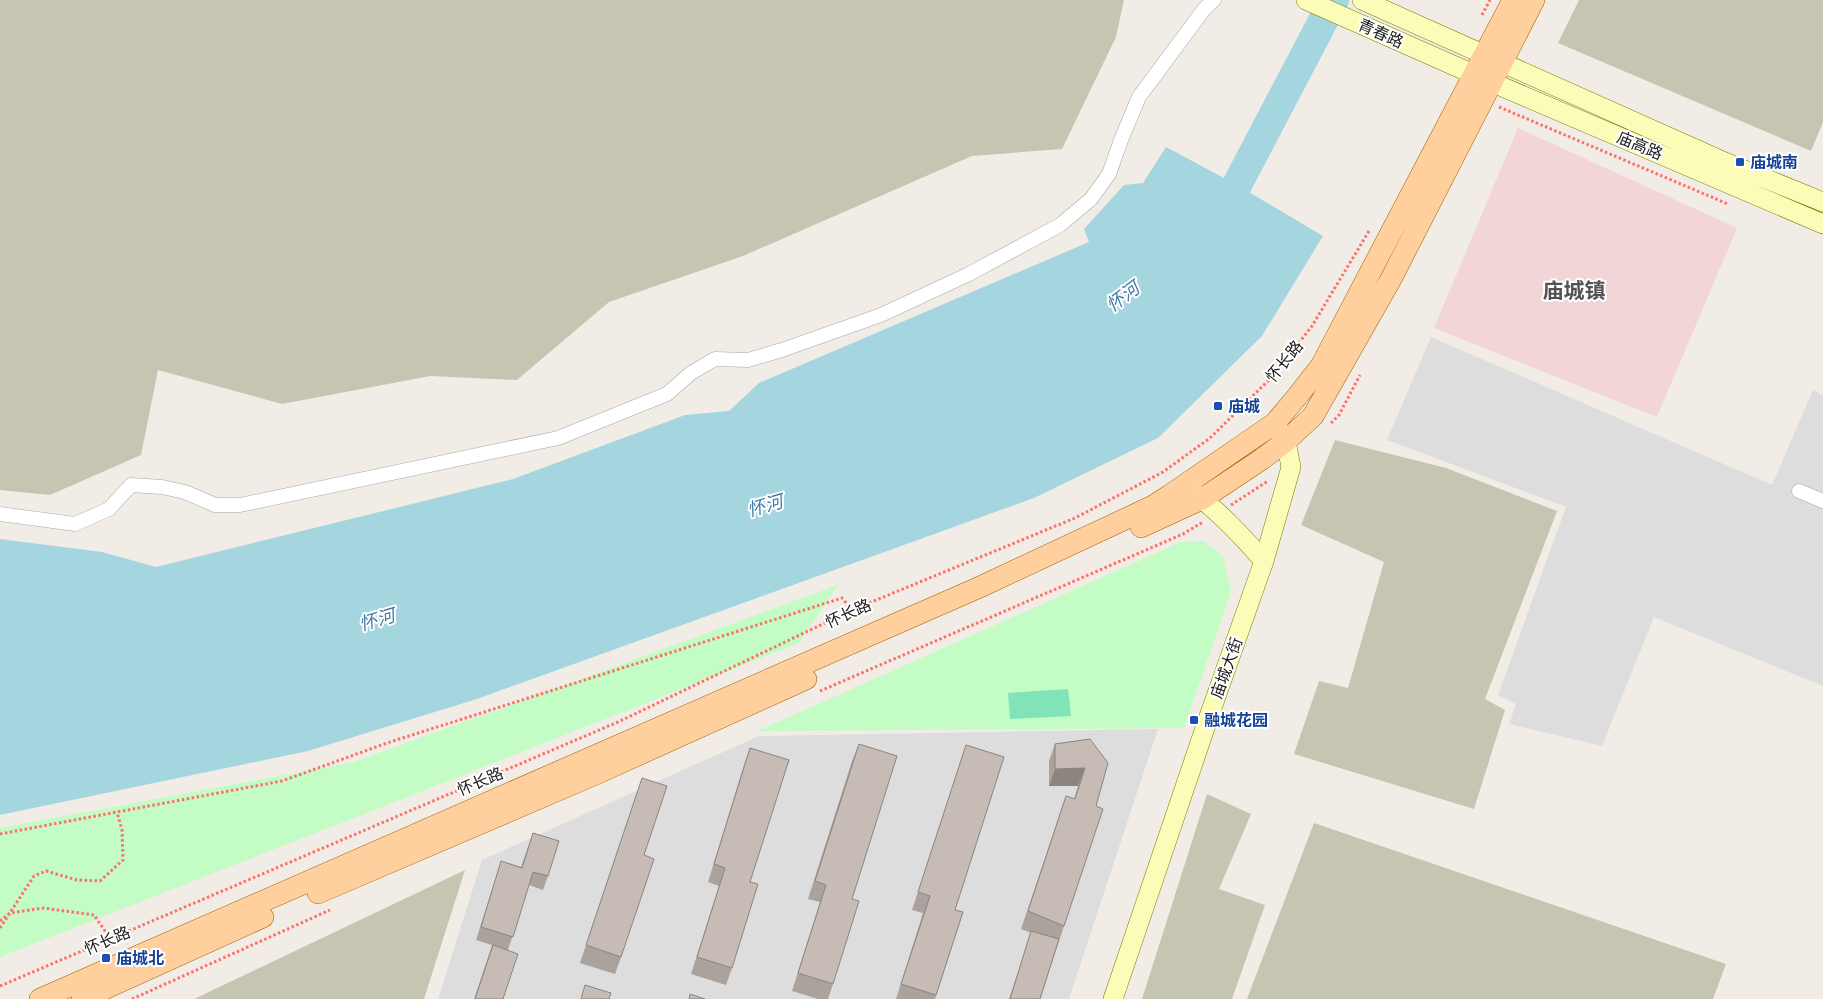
<svg xmlns="http://www.w3.org/2000/svg" width="1823" height="999" viewBox="0 0 1823 999" font-family="'Source Sans 3','Noto Sans SC',sans-serif">
  <style>
    .residential { fill: #dedddd }
    .commercial { fill: #f2d5d6 }
    .construction { fill: #c6c5b1 }
    .park { fill: #c3fcc4 }
    .pitch { fill: #81e3b8 }
    .water { fill: #a5d6e0 }
    .lines { fill: none; stroke-linecap: round; stroke-linejoin: round }
    .river { stroke: #a5d6e0; stroke-width: 30 }
    .street-casing { stroke: #a7a7a7; stroke-width: 15 }
    .secondary-casing { stroke: #787f00; stroke-width: 20 }
    .primary-casing { stroke: #9d6000; stroke-width: 22 }
    .path { stroke: #ff706a; stroke-width: 3; stroke-dasharray: 2.5 2.5; stroke-linecap: butt }
    .street { stroke: #fff; stroke-width: 14 }
    .secondary { stroke: #fcfcb9; stroke-width: 19 }
    .primary { stroke: #ffcf9e; stroke-width: 21 }
    .wall { fill: #aaa29c }
    .shaded-wall { fill: #8b847f }
    .building { fill: #c6bcb5; stroke: #8b847f }
    .transit-dot { fill: #1a4fb4; stroke: #fff; stroke-width: 2 }
    .labels { text-anchor: middle; stroke-width: 4; stroke-linejoin: round; paint-order: stroke }
    .street-label { font-size: 16px; fill: #202020; stroke: #fff }
    .transit-label { font-size: 16px; font-weight: bold; fill: #164399; stroke: #fff; text-anchor: start }
    .water-label { font-size: 18px; font-style: italic; fill: #4279a5; stroke: #fff }
    .district-label { font-size: 21px; font-weight: bold; fill: #535353; stroke: #fff }
  </style>
  <rect width="100%" height="100%" fill="#f1ede6"/>
  <path class="residential" d="M1431,337L1772,485L1813,390L1823,395V686L1654,617L1602,746L1509,724L1516,704L1498,695L1566,507L1387,440Z
    M1158,729L1069,999H438L482,860L759,736Z"/>
  <path class="commercial" d="M1518,128L1737,228L1657,417L1434,328Z"/>
  <path class="construction" d="M0,0H1124L1116,37L1062,149L972,156L743,256L609,302L517,380L430,376L282,404L158,370L141,455L50,495L0,490Z
    M1579,0H1823V122L1811,151L1558,43Z
    M1335,440L1446,468L1557,511L1485,699L1505,710L1474,809L1294,754L1319,681L1348,688L1384,562L1301,525Z
    M1207,794L1251,814L1219,889L1265,905L1232,999H1142Z
    M1314,823L1726,964L1713,999H1247Z
    M465,870L424,999H194Z"/>
  <path class="park" d="M1204,541L1223,557L1231,592L1184,728L758,731L1181,542Z
    M838,585L799,643L0,957V828L354,762Z"/>
  <path class="pitch" d="M1068,689L1071,716L1010,719L1008,693Z"/>
  <path class="water" d="M1166,147L1237,185L1323,236L1262,336L1158,438L1034,498L477,699L308,751L0,815V539L102,552L156,567L513,479L685,415L729,411L759,383L1089,242L1084,229L1124,185L1143,183Z"/>
  <g class="lines">
    <path class="river" d="M1218,221L1334,0"/>
    <defs>
      <path id="street" d="M1799,491L1823,501
        M0,514L75,524L109,509L131,485L162,487L185,492L215,505H240L558,438L667,394L691,373L715,359L748,360L782,350L881,315L969,274L1060,225L1091,199L1109,174L1121,140L1139,97L1205,8L1214,0"/>
      <path id="secondary" d="M1306,0L1491,82L1823,224
        M1362,0L1720,160L1823,202
        M1191,491C1218,510 1242,536 1264,561
        M1113,999L1207,722L1264,561L1291,467L1286,441L1279,430"/>
      <path id="primary" d="M1141,527L1202,499L1262,459L1286,441L1313,416L1391,279L1534,0
        M318,893L598,773L806,679
        M40,999L980,587L1153,506L1170,495L1275,423L1296,398L1321,366L1513,0
        M82,999L263,917"/>
    </defs>
    <use href="#street" class="street-casing"/>
    <use href="#secondary" class="secondary-casing"/>
    <use href="#primary" class="primary-casing"/>
    <path class="path" d="M1482,15L1490,0
      M1499,107L1728,204
      M1331,423L1339,415L1360,375
      M1231,505L1268,481
      M820,691L1183,534L1203,522
      M0,834L282,781L387,743L842,598L852,610
      M0,921L10,913L43,908L94,915L110,938
      M0,928L34,876L46,871L77,880L100,881L123,860L122,830L117,812
      M0,986L618,722L852,610L1075,518L1163,472L1210,438L1273,376L1312,326L1369,231
      M132,999L330,910"/>
    <use href="#street" class="street"/>
    <use href="#secondary" class="secondary"/>
    <use href="#primary" class="primary"/>
  </g>
  <path class="wall" d="M1090,739L1096,806L1064,926L1040,999H1009L1031,933L1021,929L1066,796L1074,799L1078,786H1049V761L1055,744Z
    M859,744L852,899L833,984L828,999H818L792,991L820,902L808,899L852,761Z
    M966,745L955,910L963,912L935,999H896L923,913L912,910Z
    M750,748V882L732,968L726,985L691,974L719,886L708,882L744,765Z
    M642,778L644,855L621,957L615,974L580,963Z
    M533,833L548,876L543,890L529,885L508,950L503,999H474L492,945L476,940L497,874L501,861L521,867Z"/>
  <path class="shaded-wall" d="M1085,768L1078,786H1049L1055,769Z"/>
  <path class="building" d="M1090,739L1108,763L1096,806L1103,809L1064,926L1028,911L1066,796L1075,799L1085,768L1055,769V744Z
    M859,744L897,756L852,899L859,901L833,984L798,973L826,885L815,881Z
    M966,745L1004,757L955,910L963,912L936,995L901,984L930,896L918,892Z
    M750,748L789,760L750,882L758,884L732,968L697,957L725,868L714,864Z
    M642,778L667,786L644,855L654,859L621,957L586,945Z
    M533,833L559,841L548,876L533,872L513,937L481,927L501,861L522,868Z
    M1031,931L1059,939L1040,999H1010Z
    M493,945L518,954L503,999H475Z
    M585,985L611,993L609,999H581Z
    M690,994L705,999H689Z"/>
  <g class="transit-dot">
    <rect x="1735" y="157" width="10" height="10" rx="2.5"/>
    <rect x="1213" y="401" width="10" height="10" rx="2.5"/>
    <rect x="1189" y="715" width="10" height="10" rx="2.5"/>
    <rect x="101" y="953" width="10" height="10" rx="2.5"/>
  </g>
  <g class="labels">
    <g class="street-label">
      <text transform="translate(1381 33) rotate(24)" y="6">青春路</text>
      <text transform="translate(1640 145) rotate(23)" y="6">庙高路</text>
      <text transform="translate(1284 361) rotate(-51)" y="6">怀长路</text>
      <text transform="translate(848 613) rotate(-24)" y="6">怀长路</text>
      <text transform="translate(1226 668) rotate(-70)" y="6">庙城大街</text>
      <text transform="translate(480 781) rotate(-23)" y="6">怀长路</text>
      <text transform="translate(107 940) rotate(-23)" y="6">怀长路</text>
    </g>
    <g class="transit-label">
      <text x="1750" y="168">庙城南</text>
      <text x="1228" y="412">庙城</text>
      <text x="1204" y="726">融城花园</text>
      <text x="116" y="964">庙城北</text>
    </g>
    <g class="water-label">
      <text transform="translate(1123 297) rotate(-37)" y="6">怀河</text>
      <text transform="translate(765 506) rotate(-16)" y="6">怀河</text>
      <text transform="translate(377 620) rotate(-16)" y="6">怀河</text>
    </g>
    <g class="district-label">
      <text x="1574" y="298">庙城镇</text>
    </g>
  </g>
</svg>
